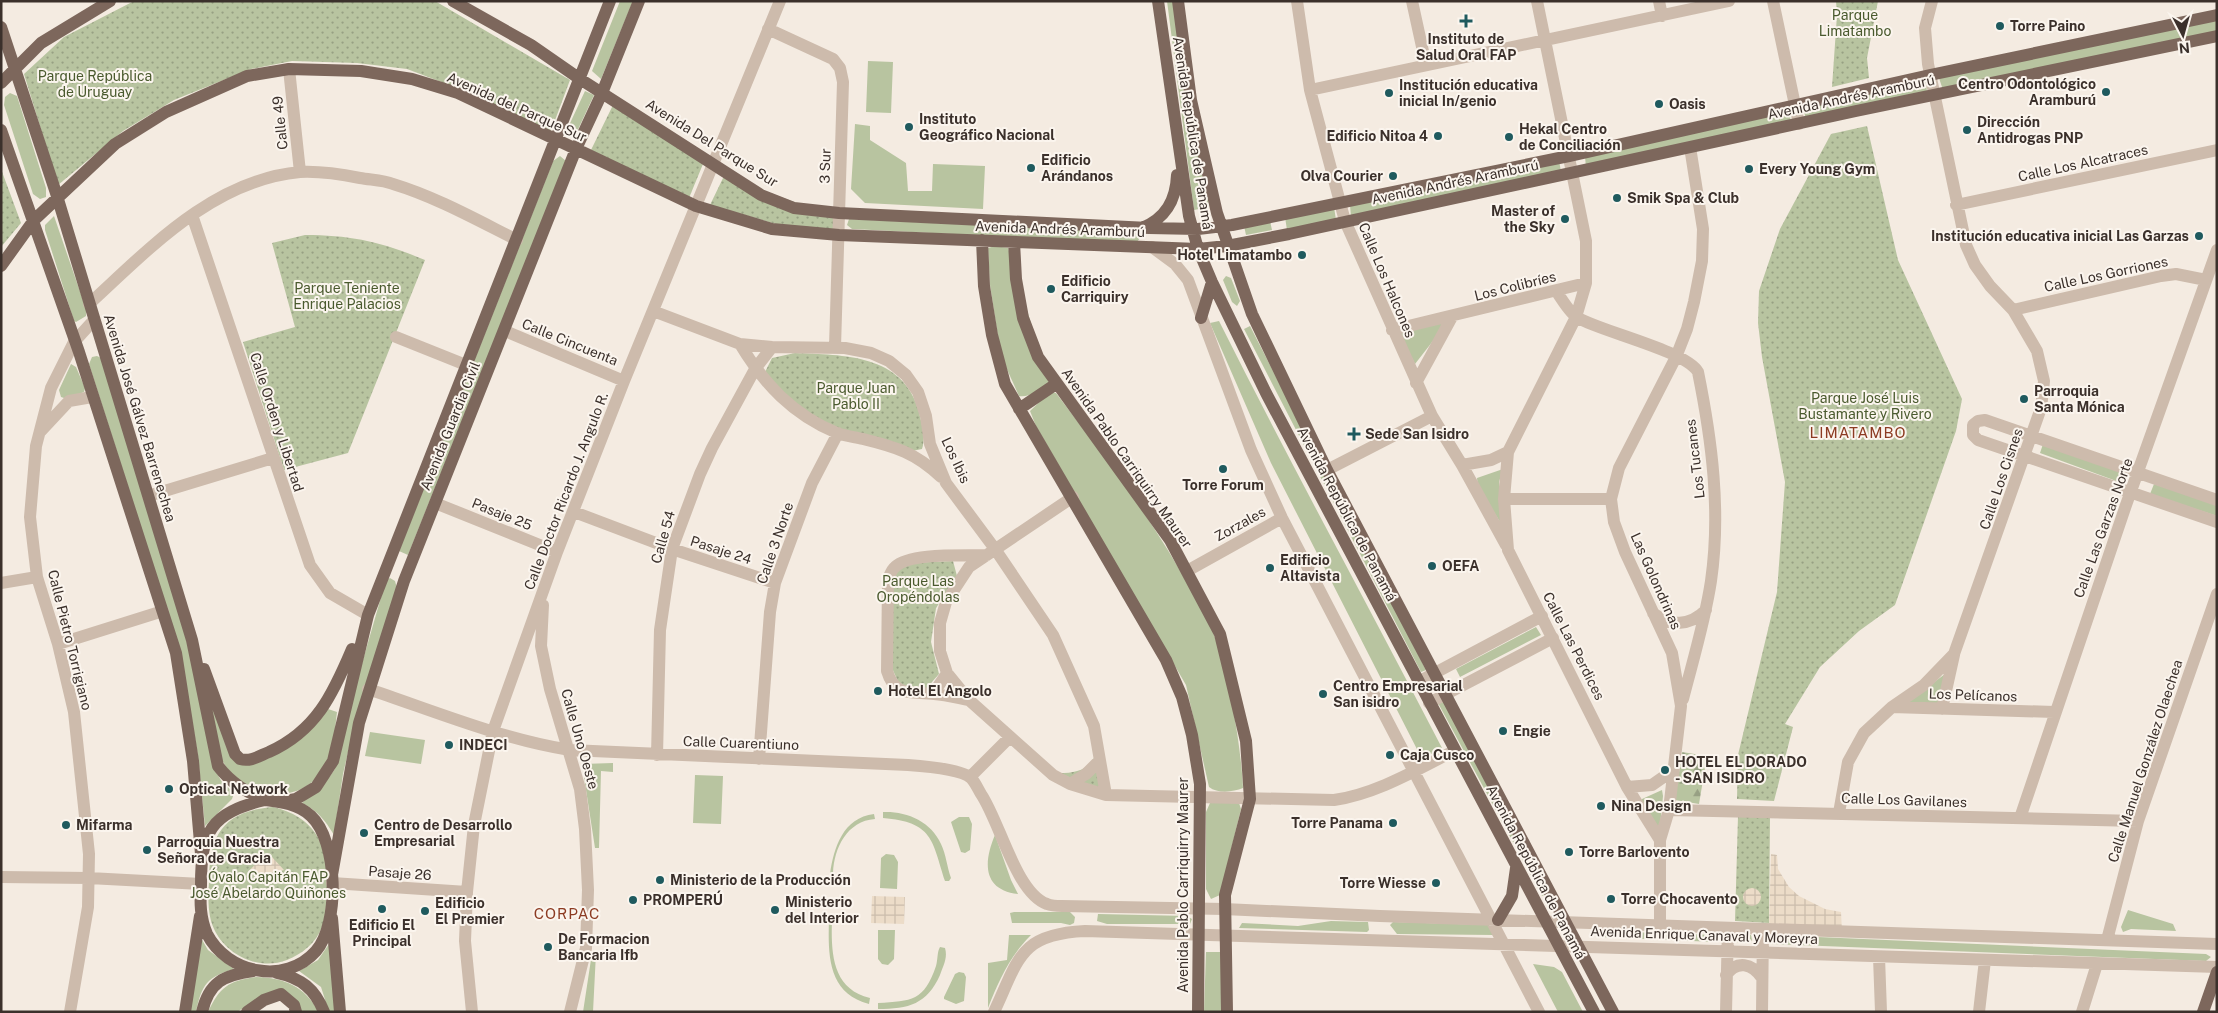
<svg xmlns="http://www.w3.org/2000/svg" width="2218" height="1013" viewBox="0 0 2218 1013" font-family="'Public Sans',sans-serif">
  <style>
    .grass { fill: #b8c4a0 }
    .forest { fill: url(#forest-firs) }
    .park { fill: url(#park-dots) }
    .plaza { fill: url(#plaza-grid) }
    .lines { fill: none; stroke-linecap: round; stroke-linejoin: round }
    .minor { stroke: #cdbbac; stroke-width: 12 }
    .major { stroke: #7d675c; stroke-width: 12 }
    .poi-dot { fill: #1f5a5e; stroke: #fbf5ee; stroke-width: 2 }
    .labels { text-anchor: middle; stroke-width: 4; stroke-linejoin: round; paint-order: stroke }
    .park-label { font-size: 14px; fill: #4a5a2e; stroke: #fbf5ee }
    .poi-label { font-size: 14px; font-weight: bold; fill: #3b302b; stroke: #fbf5ee; text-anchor: start }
    .street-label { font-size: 14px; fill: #3b302b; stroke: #fbf5ee }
    .neighbourhood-label { font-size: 15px; letter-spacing: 1px; fill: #8c3b22; stroke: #fbf5ee }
  </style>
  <defs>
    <pattern id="forest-firs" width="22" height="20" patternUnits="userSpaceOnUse" patternTransform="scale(1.25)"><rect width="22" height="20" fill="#b8c4a0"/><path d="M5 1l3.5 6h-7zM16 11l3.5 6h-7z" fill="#97a083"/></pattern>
    <pattern id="park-dots" width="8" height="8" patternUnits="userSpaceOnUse" patternTransform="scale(1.25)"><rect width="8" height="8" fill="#b8c4a0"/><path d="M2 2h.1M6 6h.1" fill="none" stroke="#97a083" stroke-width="1.8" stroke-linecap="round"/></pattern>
    <pattern id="plaza-grid" width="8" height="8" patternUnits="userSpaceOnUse" patternTransform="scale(1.25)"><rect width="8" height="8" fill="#ecdcc8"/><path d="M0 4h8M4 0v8" fill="none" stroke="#cbbdac"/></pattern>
  </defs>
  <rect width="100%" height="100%" fill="#f4ebe1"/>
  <path class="grass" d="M620,1H633L601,79L592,71Z
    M1167,1H1174L1209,207L1194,210Z
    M2217,19V32L1943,90L1939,78Z
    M868,61L893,62L891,113L866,112Z
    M1926,80L1927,93L1806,120L1803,107Z
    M585,91L594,95L574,138L565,134Z
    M10,93L17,96L46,188V197L40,199L33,194L4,105L5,97Z
    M1789,110L1791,123L1586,168L1585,156Z
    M855,124L870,126V140L906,163L908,191H932L933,164L985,166L983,209L865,203L851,189Z
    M560,156L566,161L408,555L399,551L553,161Z
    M1559,161L1561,171L1351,217L1350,205Z
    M1334,207L1336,220L1287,230L1285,217Z
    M54,216L86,309V316L76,322L74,321L45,230V225Z
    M849,219L1141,233V237L1136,243L852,229L847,225Z
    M1270,221L1272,230L1246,235L1244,226Z
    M995,246L1008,248L1049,382C1041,389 1029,398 1019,396L1001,356L990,285L988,248Z
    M1226,276L1231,278L1240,301L1237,306L1232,302L1223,280Z
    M1219,321C1291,465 1368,605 1442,748L1422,759L1271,463L1210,323Z
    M1441,321L1443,328L1415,364L1399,333Z
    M1250,326L1426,670L1421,672L1244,329Z
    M97,356L101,358L190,645L213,767L222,782L234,793L232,799L205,826L198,756L180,650L89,364L92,357Z
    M71,364L76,367L85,388L84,392L67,399L61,397L59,390Z
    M1050,392L1056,393C1105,458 1155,522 1193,594C1200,607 1209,621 1214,635C1229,675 1241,745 1243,788C1233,792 1218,794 1209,787L1186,685L1036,426L1030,411Z
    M2044,441L2124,469L2119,482L2040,453Z
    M1503,469L1499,482L1502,525L1478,487L1477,478Z
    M2154,484L2217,505V516L2150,494Z
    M390,578L395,581L397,588L357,713L343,774L334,835C325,820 318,811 302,803L330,776L335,769L350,705L386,580Z
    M1536,627L1541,635L1460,677L1456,669Z
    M1945,674L1940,706L1905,704Z
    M1443,700L1544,895L1542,896L1438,703Z
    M209,702L248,764L328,709L337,712C335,726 335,744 330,757C311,805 253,805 225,765C214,748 213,721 209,702Z
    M370,732L425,740L421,764L365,756Z
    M613,763V772L601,771L599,848H595L582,764Z
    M695,775L723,776L721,824L693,823Z
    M1662,790L1663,796L1660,826L1657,829L1642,802V799Z
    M1210,803H1239L1241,809L1220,895L1211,899L1206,889V812Z
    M883,812C906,811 931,821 941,844C946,854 947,867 951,878L949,881H945C932,840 933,822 883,818Z
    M874,814L875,819C847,821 834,848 833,873L830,874C834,847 843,818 874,814Z
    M959,817H969L972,824L970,850L965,853L961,852L951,822Z
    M995,835L1011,880L1018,894C983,890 983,863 995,835Z
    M886,854L894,855L898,862L897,889L880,888L881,858Z
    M2128,910L2173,924L2176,931L2131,929L2123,932L2121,927Z
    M1014,912H1070L1075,917L1074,923L1070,925L1061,923H1012L1010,913Z
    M1098,914L1187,916L1192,919L1190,924H1107L1097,921Z
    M829,918H832C831,951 831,989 870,998L869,1004C827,993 828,954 829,918Z
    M1331,921L1368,922L1369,930L1367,932L1239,928L1242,923L1298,926Z
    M1393,922L1489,925L1494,935L1397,934L1390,925Z
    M878,930H895L894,959L888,965L882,964L878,959Z
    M1599,931L1715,935V942L1599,937L1596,935Z
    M1009,935H1031C1010,956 999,980 988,1008V963L1007,960Z
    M1736,935H1751L1752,940L1749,943L1735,942L1733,939Z
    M1772,935L2206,954L2211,957L2206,961L1771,944L1767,938Z
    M201,938L208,950L234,969C207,977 202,984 196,1012H189Z
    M329,944L336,1012H329L321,987L299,971L318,960Z
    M940,947L945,948C948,958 943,966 940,975C927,1004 909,1009 878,1009V1003C912,1001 924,1001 936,966C938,959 937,952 940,947Z
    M1206,952H1220L1221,955L1223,1012H1204Z
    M592,953H596L593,1012H583Z
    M1533,964L1554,967L1562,972L1583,1012H1558Z
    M959,972L964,973L966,977L964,1001L956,1004L944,999V997L955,974Z
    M256,977C285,978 304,986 319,1012H300L291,997L254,1001L237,1012H208C220,987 228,981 256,977Z"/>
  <path class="forest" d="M1682,752L1707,756L1699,804L1675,800Z"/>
  <path class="park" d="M134,1H435L570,80L551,131L452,86L407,69L357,63L292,61L251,69L174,100L123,131L58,185L24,74L64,37Z
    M1836,1H1878L1867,58L1869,78L1832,87L1837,15Z
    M613,105L703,164L689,198L591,150Z
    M1867,126L1898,260L1962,399L1956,431L1895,605L1859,631L1820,667L1785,724L1793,727L1774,801L1737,799L1738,755L1777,592L1785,482L1762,357L1758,323L1759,291L1780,229L1831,134Z
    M1,169L21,223L1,247Z
    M724,176L835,217L834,229L790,228L710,205Z
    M305,235C351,235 382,242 425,260L348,453L284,470L243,342L295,327L272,243Z
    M795,353C843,355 904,354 919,412C922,426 926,436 922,449L912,451L834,429L793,403L765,372L772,358Z
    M953,561L957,576L936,608L931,642L939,674L924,691L899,684L892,668V587L896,571L907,563Z
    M1095,756L1101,790L1059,773C1075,773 1087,771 1095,756Z
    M273,807C319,818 330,850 327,893C326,904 326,917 322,927C316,943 302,954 287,960C256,972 220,952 211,921C208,909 208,896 209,883C209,836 222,811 273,807Z
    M1738,816L1770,817L1769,923L1735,921Z"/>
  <path class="plaza" d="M1771,854L1777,855L1778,869L1789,887L1799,896L1825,909L1841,912L1842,931L1769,929Z
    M262,857H272L284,870L267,874L249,871Z
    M1743 897a9 9 0 1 1 18 0a9 9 0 1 1-18 0Z
    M872,896L905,897L904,924L871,923Z"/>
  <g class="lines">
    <path class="minor" d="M1297,1L1310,90L1345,221L1432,416L1462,465L1506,545
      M1412,1L1426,65
      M1537,1L1586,241V283L1576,317L1508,452L1504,499L1508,550L1627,787L1660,840
      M1659,1L1662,16
      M1773,1L1799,124
      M768,29L833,59L840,68L843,82L835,347
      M289,69L300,172
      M1310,90L1729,1
      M1956,205L2217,150
      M192,215L310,565L330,593L368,615
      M1152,247L1175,264L1188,280L1251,450L1282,518L1539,1012
      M1556,291C1562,299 1570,314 1578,318C1603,332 1686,351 1698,372C1712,441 1721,511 1711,581C1705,621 1693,660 1683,699
      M89,304C149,249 213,180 300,172C319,171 340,174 360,178C371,180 383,180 393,184C436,197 477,220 517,240
      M2013,310L2161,276L2176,274L2206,280
      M653,311L740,344L772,347L845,348L871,353L889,361L906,375L918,392L926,416L930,444L946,483L995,549L1053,635L1094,726L1106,795
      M1392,330L1586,283
      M505,331L624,381
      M396,337L466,365
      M740,344C764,384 793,415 837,433C845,436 855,437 863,439C896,447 916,453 941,477
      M1416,383L1452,317
      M41,431L69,401L92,397
      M1462,465L1491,460L1508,452
      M1327,470L1432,416
      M148,496L273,458
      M1073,497L969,567L946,602L940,623V651L947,673L969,700L1053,775L1070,784L1106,795L1334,800C1376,794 1416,770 1454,751
      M1504,499H1611
      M2217,500L1985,420L1978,421L1973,425V435L1978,440L2217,522
      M435,503L557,552
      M574,512L672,549L775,583
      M1187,571L1282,518
      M1,583L37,577
      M543,605L541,646L550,689L580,789L585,829L588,890L586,948L570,1012
      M1653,613C1670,627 1690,626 1706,610
      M58,644L163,611
      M1418,682L1542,616
      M368,689C434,711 501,739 570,750L908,765C922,766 961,769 971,778C975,782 978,789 981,794C1000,822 1016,893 1047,904C1052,906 1058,906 1062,906L1224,909L1380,916L2217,944
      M933,694L947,673
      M969,700C958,698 946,695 934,694C912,691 895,698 887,671L888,580C890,575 891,570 895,567C910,552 966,556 987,555
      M1429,703L1553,638
      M1892,707L2054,712
      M1942,709L1954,655
      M657,755L660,630L672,549L700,474L712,448L755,369L772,347
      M759,759L770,612L775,583L812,483L838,433
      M970,777L1010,737
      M1070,784L1086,774L1100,760
      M1627,787L1652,785L1672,771
      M1669,810L2138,821
      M1839,813L1848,762L1864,733L1892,707L1924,685L1954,654L2041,408L2044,381L2037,351L2013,310L1990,286L1975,265L1966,245L1928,64L1925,28L1932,1
      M2020,818L2126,505L2217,250
      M1,877L89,878L201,884
      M332,883L467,892
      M1660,925V840L1669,810L1681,706L1672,653L1625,552L1614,522L1611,499L1619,468L1676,357L1687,329L1694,302L1702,261L1703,229L1690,147
      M2107,940L2138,821L2217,594
      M1879,957L1881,1012
      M1726,975C1737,960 1752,963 1762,978
      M70,1012L88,907L89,854L74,712L58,644L37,577L30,517L36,446L51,388L74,342L94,320
      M472,1012L465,941L467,892L474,825L493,731L557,552L624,381L780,1
      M994,1012C1019,959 1019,934 1085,931L2217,967
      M1726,1012L1728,928
      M1762,1012L1763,929
      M1979,1012L1985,960
      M2082,1012L2097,964"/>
    <path class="major" d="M453,1L531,45L580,79L761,195L794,208L839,213L1149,228L1198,229L1232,225L1569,156L1930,75L2217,15
      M1158,1L1189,216L1198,249L1212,282L1266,393L1594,1012
      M1178,1L1191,100L1217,213L1252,314L1327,470L1613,1012
      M1,27L57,196L192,640L218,766C231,783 246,792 265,800
      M1,83L41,43L110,1
      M1,130L79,352L176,653L193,761L201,854
      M1142,228C1166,218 1176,200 1177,175
      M982,240L984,286L992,335L1005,384L1166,660L1182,697L1192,735L1200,784L1198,1012
      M1014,242L1016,279L1023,318L1038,357L1170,540L1220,634L1246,741L1250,799L1225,895L1227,1012
      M1,266L34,220L115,144L166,112L247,76L289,69L361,71L412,79L458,93L696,206L772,229L839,235L1198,249L1227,246L1289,234L1856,111L2217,36
      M1201,318L1212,282
      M1019,409L1056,384
      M204,669L235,754L240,759C251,762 259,756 269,752C316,731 333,694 352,649
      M265,800C281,802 298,804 311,816C338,841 340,923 316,951C285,986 227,973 207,934C200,918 200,902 201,885C201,832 210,813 265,800Z
      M280,802L296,799L316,787L333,761L368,615L610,1
      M332,875L359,723L404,581L576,149L602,93L639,1
      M332,918L340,1012
      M1498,920L1512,896L1516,868
      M277,973C301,978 315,989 324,1012
      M185,1012L200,916
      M202,1012C209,982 224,975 253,971
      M247,1012L264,1000L281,994L294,1005L296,1012
      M2203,1012L2217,972"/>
  </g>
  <g class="poi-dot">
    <path d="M1463.5 13.5h5v5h5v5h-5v5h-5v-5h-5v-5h5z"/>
    <circle cx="2000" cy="26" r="5"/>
    <circle cx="2106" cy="92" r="5"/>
    <circle cx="1389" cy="93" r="5"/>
    <circle cx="1659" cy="104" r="5"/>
    <circle cx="909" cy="127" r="5"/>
    <circle cx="1967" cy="130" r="5"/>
    <circle cx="1438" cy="136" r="5"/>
    <circle cx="1509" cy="137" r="5"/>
    <circle cx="1031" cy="168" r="5"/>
    <circle cx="1749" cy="169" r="5"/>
    <circle cx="1393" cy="176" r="5"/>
    <circle cx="1617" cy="198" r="5"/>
    <circle cx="1565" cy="219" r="5"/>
    <circle cx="2199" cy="236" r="5"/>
    <circle cx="1302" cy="255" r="5"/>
    <circle cx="1051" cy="289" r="5"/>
    <circle cx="2024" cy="399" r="5"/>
    <path d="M1351.5 426.5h5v5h5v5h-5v5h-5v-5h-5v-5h5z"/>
    <circle cx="1223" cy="469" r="5"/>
    <circle cx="1432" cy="566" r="5"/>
    <circle cx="1270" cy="568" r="5"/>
    <circle cx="878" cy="691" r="5"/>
    <circle cx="1323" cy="694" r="5"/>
    <circle cx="1503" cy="731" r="5"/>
    <circle cx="449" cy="745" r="5"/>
    <circle cx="1390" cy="755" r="5"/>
    <circle cx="1665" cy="770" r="5"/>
    <circle cx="169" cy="789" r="5"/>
    <circle cx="1601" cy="806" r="5"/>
    <circle cx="1393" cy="823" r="5"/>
    <circle cx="66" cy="825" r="5"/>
    <circle cx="364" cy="833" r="5"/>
    <circle cx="147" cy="850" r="5"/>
    <circle cx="1569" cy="852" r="5"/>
    <circle cx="660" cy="880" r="5"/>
    <circle cx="1436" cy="883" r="5"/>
    <circle cx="1611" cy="899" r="5"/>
    <circle cx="633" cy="900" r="5"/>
    <circle cx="382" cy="909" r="5"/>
    <circle cx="775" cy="910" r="5"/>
    <circle cx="425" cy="911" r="5"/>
    <circle cx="548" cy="947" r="5"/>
  </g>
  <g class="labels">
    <g class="park-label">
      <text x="1855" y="20">Parque<tspan x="1855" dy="16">Limatambo</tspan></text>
      <text x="95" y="81">Parque República<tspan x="95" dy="16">de Uruguay</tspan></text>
      <text x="347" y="293">Parque Teniente<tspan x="347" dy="16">Enrique Palacios</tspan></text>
      <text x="856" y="393">Parque Juan<tspan x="856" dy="16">Pablo II</tspan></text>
      <text x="1865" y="403">Parque José Luis<tspan x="1865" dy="16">Bustamante y Rivero</tspan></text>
      <text x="918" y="586">Parque Las<tspan x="918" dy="16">Oropéndolas</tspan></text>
      <text x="268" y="882">Óvalo Capitán FAP<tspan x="268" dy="16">José Abelardo Quiñones</tspan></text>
    </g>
    <g class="poi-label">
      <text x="2010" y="31">Torre Paino</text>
      <text x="1466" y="44" text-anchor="middle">Instituto de<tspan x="1466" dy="16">Salud Oral FAP</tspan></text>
      <text x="2096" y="89" text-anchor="end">Centro Odontológico<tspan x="2096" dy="16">Aramburú</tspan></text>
      <text x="1399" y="90">Institución educativa<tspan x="1399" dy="16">inicial In/genio</tspan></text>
      <text x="1669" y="109">Oasis</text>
      <text x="919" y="124">Instituto<tspan x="919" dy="16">Geográfico Nacional</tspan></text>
      <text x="1977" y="127">Dirección<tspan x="1977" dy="16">Antidrogas PNP</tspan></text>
      <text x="1519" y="134">Hekal Centro<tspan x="1519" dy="16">de Conciliación</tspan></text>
      <text x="1428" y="141" text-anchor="end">Edificio Nitoa 4</text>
      <text x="1041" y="165">Edificio<tspan x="1041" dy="16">Arándanos</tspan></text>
      <text x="1759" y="174">Every Young Gym</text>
      <text x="1383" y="181" text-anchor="end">Olva Courier</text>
      <text x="1627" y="203">Smik Spa &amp; Club</text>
      <text x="1555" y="216" text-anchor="end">Master of<tspan x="1555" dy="16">the Sky</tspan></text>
      <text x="2189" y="241" text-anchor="end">Institución educativa inicial Las Garzas</text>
      <text x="1292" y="260" text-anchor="end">Hotel Limatambo</text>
      <text x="1061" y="286">Edificio<tspan x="1061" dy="16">Carriquiry</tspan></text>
      <text x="2034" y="396">Parroquia<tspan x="2034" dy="16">Santa Mónica</tspan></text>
      <text x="1365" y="439">Sede San Isidro</text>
      <text x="1223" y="490" text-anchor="middle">Torre Forum</text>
      <text x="1280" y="565">Edificio<tspan x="1280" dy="16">Altavista</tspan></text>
      <text x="1442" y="571">OEFA</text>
      <text x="1333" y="691">Centro Empresarial<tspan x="1333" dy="16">San isidro</tspan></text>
      <text x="888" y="696">Hotel El Angolo</text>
      <text x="1513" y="736">Engie</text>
      <text x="459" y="750">INDECI</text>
      <text x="1400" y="760">Caja Cusco</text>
      <text x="1675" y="767">HOTEL EL DORADO<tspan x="1675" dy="16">- SAN ISIDRO</tspan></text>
      <text x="179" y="794">Optical Network</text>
      <text x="1611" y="811">Nina Design</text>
      <text x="1383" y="828" text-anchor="end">Torre Panama</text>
      <text x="76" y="830">Mifarma</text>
      <text x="374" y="830">Centro de Desarrollo<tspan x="374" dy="16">Empresarial</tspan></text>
      <text x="157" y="847">Parroquia Nuestra<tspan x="157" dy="16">Señora de Gracia</tspan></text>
      <text x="1579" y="857">Torre Barlovento</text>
      <text x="670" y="885">Ministerio de la Producción</text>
      <text x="1426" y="888" text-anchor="end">Torre Wiesse</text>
      <text x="1621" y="904">Torre Chocavento</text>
      <text x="643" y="905">PROMPERÚ</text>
      <text x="785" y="907">Ministerio<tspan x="785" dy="16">del Interior</tspan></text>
      <text x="435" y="908">Edificio<tspan x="435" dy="16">El Premier</tspan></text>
      <text x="382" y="930" text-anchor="middle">Edificio El<tspan x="382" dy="16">Principal</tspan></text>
      <text x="558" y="944">De Formacion<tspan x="558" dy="16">Bancaria Ifb</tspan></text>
    </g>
    <g class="street-label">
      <text transform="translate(1851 97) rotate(-12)" y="5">Avenida Andrés Aramburú</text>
      <text transform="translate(517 107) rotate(24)" y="5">Avenida del Parque Sur</text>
      <text transform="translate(280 123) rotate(-96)" y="5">Calle 49</text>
      <text transform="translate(1193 133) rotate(81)" y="5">Avenida República de Panamá</text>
      <text transform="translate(712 143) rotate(32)" y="5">Avenida Del Parque Sur</text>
      <text transform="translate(2083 163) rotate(-12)" y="5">Calle Los Alcatraces</text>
      <text transform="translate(825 166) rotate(-88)" y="5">3 Sur</text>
      <text transform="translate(1455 182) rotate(-12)" y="5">Avenida Andrés Aramburú</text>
      <text transform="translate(1060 229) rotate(2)" y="5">Avenida Andrés Aramburú</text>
      <text transform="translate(2106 274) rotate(-12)" y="5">Calle Los Gorriones</text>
      <text transform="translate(1387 280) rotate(67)" y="5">Calle Los Halcones</text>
      <text transform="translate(1515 286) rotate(-14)" y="5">Los Colibríes</text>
      <text transform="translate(570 342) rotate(22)" y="5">Calle Cincuenta</text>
      <text transform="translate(140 418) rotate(73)" y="5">Avenida José Gálvez Barrenechea</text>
      <text transform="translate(277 422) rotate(72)" y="5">Calle Orden y Libertad</text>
      <text transform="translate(450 426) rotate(-68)" y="5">Avenida Guardia Civil</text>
      <text transform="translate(1127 458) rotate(55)" y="5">Avenida Pablo Carriquirry Maurer</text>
      <text transform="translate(1695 459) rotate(-97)" y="5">Los Tucanes</text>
      <text transform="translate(956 460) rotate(65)" y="5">Los Ibis</text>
      <text transform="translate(2001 479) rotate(-71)" y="5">Calle Los Cisnes</text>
      <text transform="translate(566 491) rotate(-69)" y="5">Calle Doctor Ricardo J. Angulo R.</text>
      <text transform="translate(502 514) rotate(22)" y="5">Pasaje 25</text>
      <text transform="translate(1347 514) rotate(62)" y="5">Avenida República de Panamá</text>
      <text transform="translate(1240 524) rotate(-29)" y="5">Zorzales</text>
      <text transform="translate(2103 528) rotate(-70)" y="5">Calle Las Garzas Norte</text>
      <text transform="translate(663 537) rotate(-74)" y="5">Calle 54</text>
      <text transform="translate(775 543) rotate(-71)" y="5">Calle 3 Norte</text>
      <text transform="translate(721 550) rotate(18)" y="5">Pasaje 24</text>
      <text transform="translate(1656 581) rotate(66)" y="5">Las Golondrinas</text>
      <text transform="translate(70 640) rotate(76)" y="5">Calle Pietro Torrigiano</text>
      <text transform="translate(1574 646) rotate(63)" y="5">Calle Las Perdices</text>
      <text transform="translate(1973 695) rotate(2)" y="5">Los Pelícanos</text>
      <text transform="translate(580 739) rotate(74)" y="5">Calle Uno Oeste</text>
      <text transform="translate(741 743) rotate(2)" y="5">Calle Cuarentiuno</text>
      <text transform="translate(2145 761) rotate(-72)" y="5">Calle Manuel González Olaechea</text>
      <text transform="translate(1904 800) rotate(2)" y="5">Calle Los Gavilanes</text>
      <text transform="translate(1536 872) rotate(62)" y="5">Avenida República de Panamá</text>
      <text transform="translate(400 873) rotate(4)" y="5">Pasaje 26</text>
      <text transform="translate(1183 885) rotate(-90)" y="5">Avenida Pablo Carriquirry Maurer</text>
      <text transform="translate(1704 935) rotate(2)" y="5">Avenida Enrique Canaval y Moreyra</text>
    </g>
    <g class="neighbourhood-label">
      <text x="1858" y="438">LIMATAMBO</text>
      <text x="567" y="919">CORPAC</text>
    </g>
  </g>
  <rect width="2218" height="1013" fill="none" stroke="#3b302b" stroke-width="5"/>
  <g transform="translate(2183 35) rotate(174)" stroke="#fbf5ee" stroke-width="4" paint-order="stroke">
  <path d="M0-4L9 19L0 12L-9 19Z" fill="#3b302b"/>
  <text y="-8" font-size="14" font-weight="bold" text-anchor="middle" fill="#3b302b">N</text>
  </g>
</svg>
